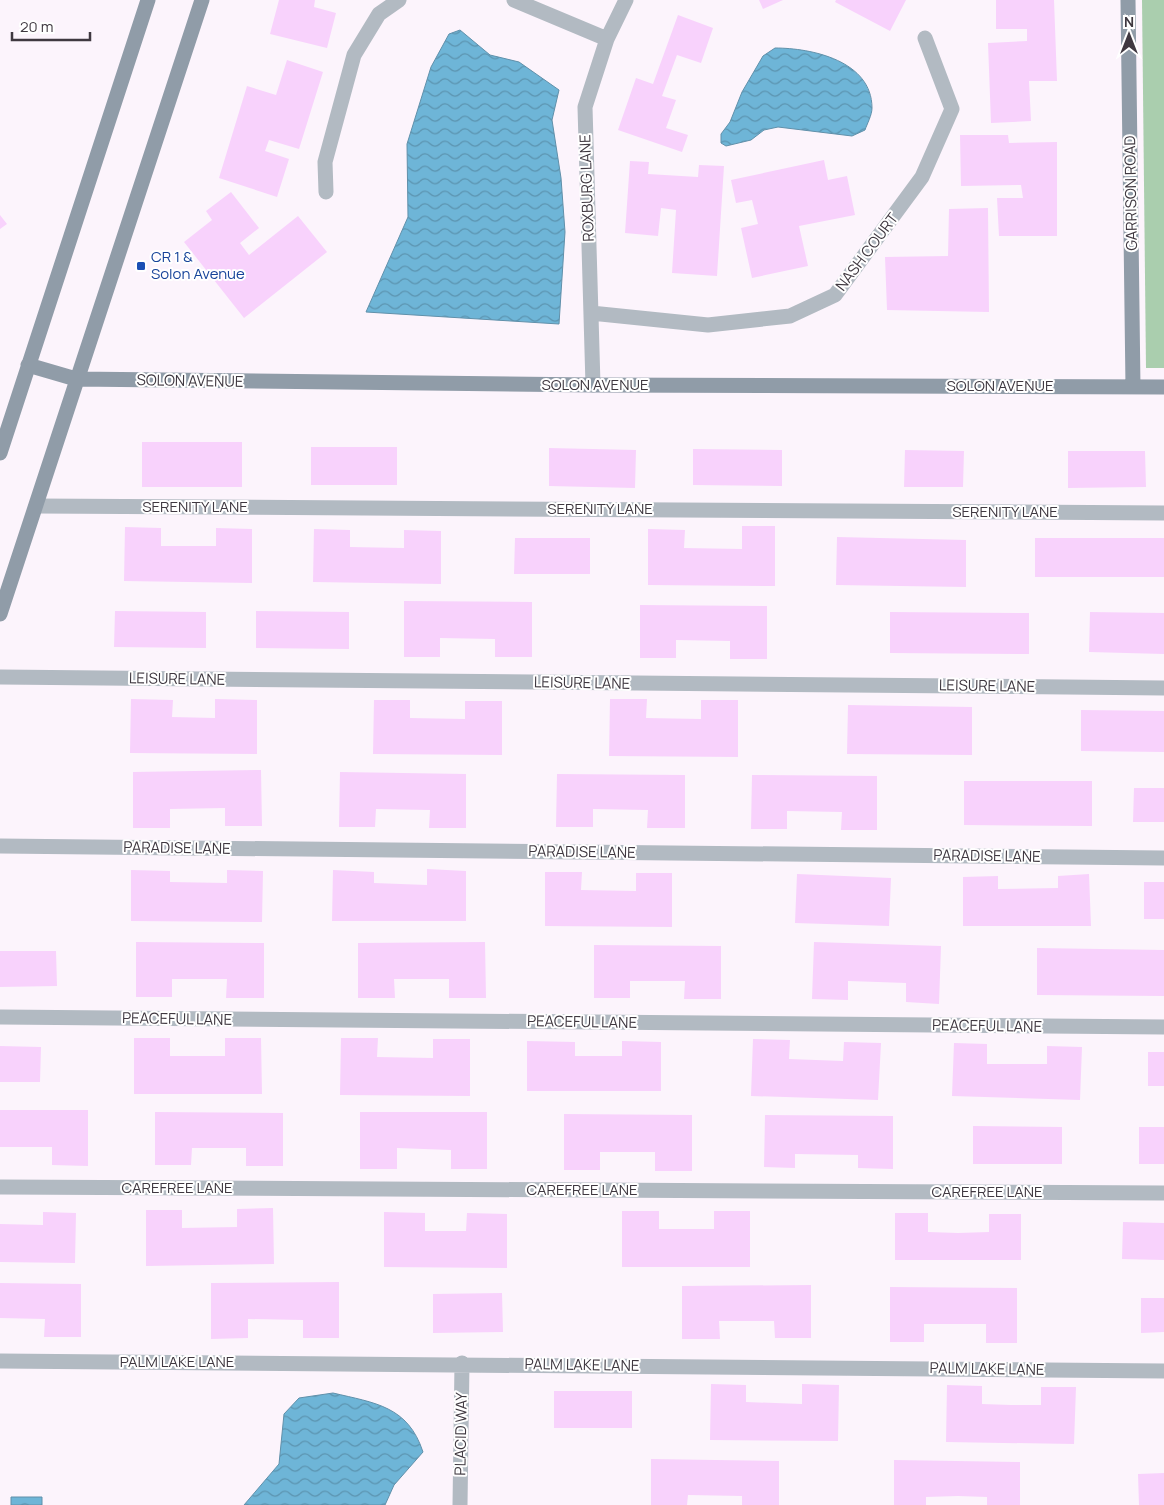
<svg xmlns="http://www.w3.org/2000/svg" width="1164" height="1505" viewBox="0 0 1164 1505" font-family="Manrope,sans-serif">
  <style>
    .green { fill: #aaceae }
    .water { fill: url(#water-waves); stroke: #6090aa }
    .building { fill: #f8d2fc }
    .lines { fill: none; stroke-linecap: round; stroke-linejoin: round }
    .street { stroke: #b2bac2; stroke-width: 15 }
    .secondary { stroke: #909ca8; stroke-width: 15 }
    .transit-dot { fill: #1a4fb4; stroke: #fff; stroke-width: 2 }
    .labels { text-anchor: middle; stroke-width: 4; stroke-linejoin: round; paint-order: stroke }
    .street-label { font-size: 15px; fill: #3f3840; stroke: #fff }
    .transit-label { font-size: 15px; fill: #164399; stroke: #fff; text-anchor: start }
  </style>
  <defs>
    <pattern id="water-waves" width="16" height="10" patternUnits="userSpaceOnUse" patternTransform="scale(1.25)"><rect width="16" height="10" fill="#6eb5d7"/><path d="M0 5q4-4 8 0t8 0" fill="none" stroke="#5c94b0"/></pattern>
  </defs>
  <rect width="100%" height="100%" fill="#fcf4fc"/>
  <path class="green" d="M1142,0H1164V368H1146Z"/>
  <path class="water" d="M460,30L490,55L519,62L559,90L552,120L561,178L565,232L559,324L366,312L408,217L407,144L431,67L449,34Z
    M775,48C812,48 872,61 872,108C872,115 867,124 865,130L852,136L778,127L764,130L751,140L726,146L721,143V134L730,122L742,92L763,56Z
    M333,1393C375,1403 408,1406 423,1452L394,1485L385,1505H244L279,1464L284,1414L299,1398Z
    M11,1497H42V1505H11Z"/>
  <path class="building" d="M279,0H315L314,7L336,13L327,48L270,34Z
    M759,0H783L763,9Z
    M836,0H906L890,31L835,2Z
    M996,0H1054L1057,81H1029L1031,121L991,123L988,43L1027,41V29H996Z
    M678,15L713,28L701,63L677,55L662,96L676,100L666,128L688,135L682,152L618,130L636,78L653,84Z
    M287,60L323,72L299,149L269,140L265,151L289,159L277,197L219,178L247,86L276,95Z
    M960,135H1008L1009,143L1057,142V236H999L997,198H1023L1021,185L961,186Z
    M824,160L828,180L847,176L855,215L799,226L808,266L752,278L741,228L758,224L752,200L736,203L731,180Z
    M630,161L649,162L648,174L698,177L699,165L724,166L717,276L672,273L676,210L661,208L658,236L625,233Z
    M231,192L259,228L240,243L249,255L298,216L327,252L244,318L184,242L212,220L206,211Z
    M988,208L989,312L887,310L885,257L948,256L949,209Z
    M0,215L7,224L0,229Z
    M142,442H242V487H142Z
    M311,447H397V485H311Z
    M549,448L636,450L635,488L549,486Z
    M693,449L782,450V486L693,485Z
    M905,450L964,451L963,487H904Z
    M1068,451H1145L1146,487L1068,488Z
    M742,526H775V586L648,585V529L685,530L684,548L742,549Z
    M125,527L161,528V546H216V528L252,529V583L124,581Z
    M314,529L350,530V547L404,548V530L441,531V584L313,582Z
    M837,537L966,540V587L836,585Z
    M515,538H590V574H514Z
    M1035,538H1164V577H1035Z
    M404,601L532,602V657H495V639L440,638V657H404Z
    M640,605L767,606V659H730V641L676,640V658H640Z
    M115,611L206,612V648L114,647Z
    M256,611L349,612V649L256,648Z
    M890,612L1029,613V654L890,653Z
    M1090,612L1164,613V654L1089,652Z
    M131,699L173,700L172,717L215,718V699L257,700V754L130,753Z
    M610,699H647L646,718L701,719V700H738V757L609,756Z
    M374,700H410V718L465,719V701H502V755L373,754Z
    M848,705L972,707V755L847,754Z
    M1081,710L1164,711V752L1081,751Z
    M261,770L262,826H225V808L170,809V828H133V772Z
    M340,772L466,774V828H429L430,810L376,809L375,827H339Z
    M557,774L685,775V828H647L648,810L593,809V827H556Z
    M752,775L877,776V830H841L842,812L787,811V829H751Z
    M964,781H1092V826L964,825Z
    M1134,788H1164V822H1133Z
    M427,869L466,871V921H332L333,870L374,872V883L427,885Z
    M131,870L170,871V882L227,883V870L263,871L262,922L131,921Z
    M545,872H582L581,890L636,891V873H672V927L545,926Z
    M797,874L891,878L889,926L795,923Z
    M1089,874L1091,926H963V877L998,876V889L1058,888V876Z
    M1144,882H1164V919H1144Z
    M136,942L264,943V998H226L227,979H172V997H136Z
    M485,942L486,998H449V979H394L395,998H358V943Z
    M814,942L941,946L939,1004L906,1002V983L878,982L848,981V1000L812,999Z
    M594,945L721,946V999H684L685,981H630V998H594Z
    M1037,948L1164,950V996L1037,995Z
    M0,951H56L57,986L0,987Z
    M134,1038H170V1056H225V1038H261L262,1094H134Z
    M341,1038H378L377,1057L433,1058V1039H470V1096L340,1095Z
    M753,1039L790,1040L789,1059L843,1061L844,1042L881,1043L878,1100L751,1096Z
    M527,1041L575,1042V1056H622V1041L661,1042V1091H527Z
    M954,1043L987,1044V1064H1047V1046L1082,1047L1080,1100L952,1096Z
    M0,1046L41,1047L40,1082H0Z
    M1148,1052H1164V1086H1148Z
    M0,1110H88V1166L52,1165V1147H0Z
    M155,1112L283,1113V1166H246V1148H192L191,1165H155Z
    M360,1112H487V1169H451V1150L397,1148V1169H360Z
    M564,1114L692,1115V1171H655V1152H600V1170H564Z
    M765,1115L893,1116V1169L858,1168V1155L795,1154V1168L764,1167Z
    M973,1126L1062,1127V1164H973Z
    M1139,1127H1164V1164H1139Z
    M273,1208L274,1264L146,1266V1210H182V1228L237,1227V1209Z
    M622,1211H659V1229H714V1211H750V1267H622Z
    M43,1212L76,1213L75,1263L0,1262V1224L43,1225Z
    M384,1212L425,1213V1231H466L467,1213L507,1214V1268L384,1267Z
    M895,1213H928V1232L958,1233L989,1232V1214H1021V1260H895Z
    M1123,1222L1164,1223V1260L1122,1259Z
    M339,1282V1338H303V1320L248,1319V1338L211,1339V1283Z
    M0,1283L81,1284V1337H44L45,1319L0,1318Z
    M811,1285V1338H775L774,1321H719L720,1339H682V1286Z
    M890,1287L1017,1288V1343H986V1324H924V1342H890Z
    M502,1293L503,1332L433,1333V1294Z
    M1141,1298H1164V1332L1141,1333Z
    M711,1384L746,1385V1402L802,1404V1384L839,1385L838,1441L710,1440Z
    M947,1385L982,1386V1404L1011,1405H1041V1387H1076L1074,1444L946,1442Z
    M554,1391H632V1428H554Z
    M651,1459L779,1461V1505H742V1496L688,1495L687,1505H651Z
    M894,1460L1020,1462V1505H987V1497L958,1496L926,1497V1505H894Z
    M1164,1473V1505H1139L1138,1474Z"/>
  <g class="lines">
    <path class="street" d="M514,0L607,39
      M326,192L325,162L354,55L379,14L399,0
      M591,313L708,325L790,316L835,295L922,177L952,109L925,38
      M593,385L585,107L607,39L626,0
      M36,506L1164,513
      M0,677L1164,688
      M0,846L1164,858
      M0,1017L1164,1027
      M0,1187L1164,1193
      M0,1361L1164,1371
      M460,1505L462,1363"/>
    <path class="secondary" d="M1128,0L1133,387
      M28,365L76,379L593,385L1164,387
      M0,453L148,0
      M0,614L202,0"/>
  </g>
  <rect class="transit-dot" x="136" y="261" width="10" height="10" rx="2.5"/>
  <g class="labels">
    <g class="street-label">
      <text transform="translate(587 188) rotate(-92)" y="5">ROXBURG LANE</text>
      <text transform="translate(1131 193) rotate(-91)" y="5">GARRISON ROAD</text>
      <text transform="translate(867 252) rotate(-53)" y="5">NASH COURT</text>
      <text transform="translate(190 381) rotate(1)" y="5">SOLON AVENUE</text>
      <text x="595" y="390">SOLON AVENUE</text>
      <text x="1000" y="391">SOLON AVENUE</text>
      <text x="195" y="512">SERENITY LANE</text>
      <text x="600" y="514">SERENITY LANE</text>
      <text x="1005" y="517">SERENITY LANE</text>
      <text transform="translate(177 679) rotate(1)" y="5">LEISURE LANE</text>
      <text transform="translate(582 683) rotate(1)" y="5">LEISURE LANE</text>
      <text transform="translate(987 686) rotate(1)" y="5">LEISURE LANE</text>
      <text transform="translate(177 848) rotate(1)" y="5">PARADISE LANE</text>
      <text transform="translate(582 852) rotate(1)" y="5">PARADISE LANE</text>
      <text transform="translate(987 856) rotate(1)" y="5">PARADISE LANE</text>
      <text transform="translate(177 1019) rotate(1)" y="5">PEACEFUL LANE</text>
      <text transform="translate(582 1022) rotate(1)" y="5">PEACEFUL LANE</text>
      <text transform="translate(987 1026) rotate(1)" y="5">PEACEFUL LANE</text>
      <text x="177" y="1193">CAREFREE LANE</text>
      <text x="582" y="1195">CAREFREE LANE</text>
      <text x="987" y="1197">CAREFREE LANE</text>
      <text x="177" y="1367">PALM LAKE LANE</text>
      <text transform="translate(582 1365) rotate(1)" y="5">PALM LAKE LANE</text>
      <text transform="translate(987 1369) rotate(1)" y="5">PALM LAKE LANE</text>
      <text transform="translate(461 1434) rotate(-89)" y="5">PLACID WAY</text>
    </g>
    <g class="transit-label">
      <text x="151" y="262">CR 1 &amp;<tspan x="151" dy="17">Solon Avenue</tspan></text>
    </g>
  </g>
  <g transform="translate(1129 35)" stroke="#ffffff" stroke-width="4" paint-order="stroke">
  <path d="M0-4L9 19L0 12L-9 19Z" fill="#3f3840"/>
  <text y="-8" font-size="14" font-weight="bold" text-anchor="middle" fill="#3f3840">N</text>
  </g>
  <path d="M12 32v8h78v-8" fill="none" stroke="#3f3840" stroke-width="2.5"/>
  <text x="20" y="32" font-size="15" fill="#3f3840" stroke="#ffffff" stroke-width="4" paint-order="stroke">20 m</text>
</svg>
